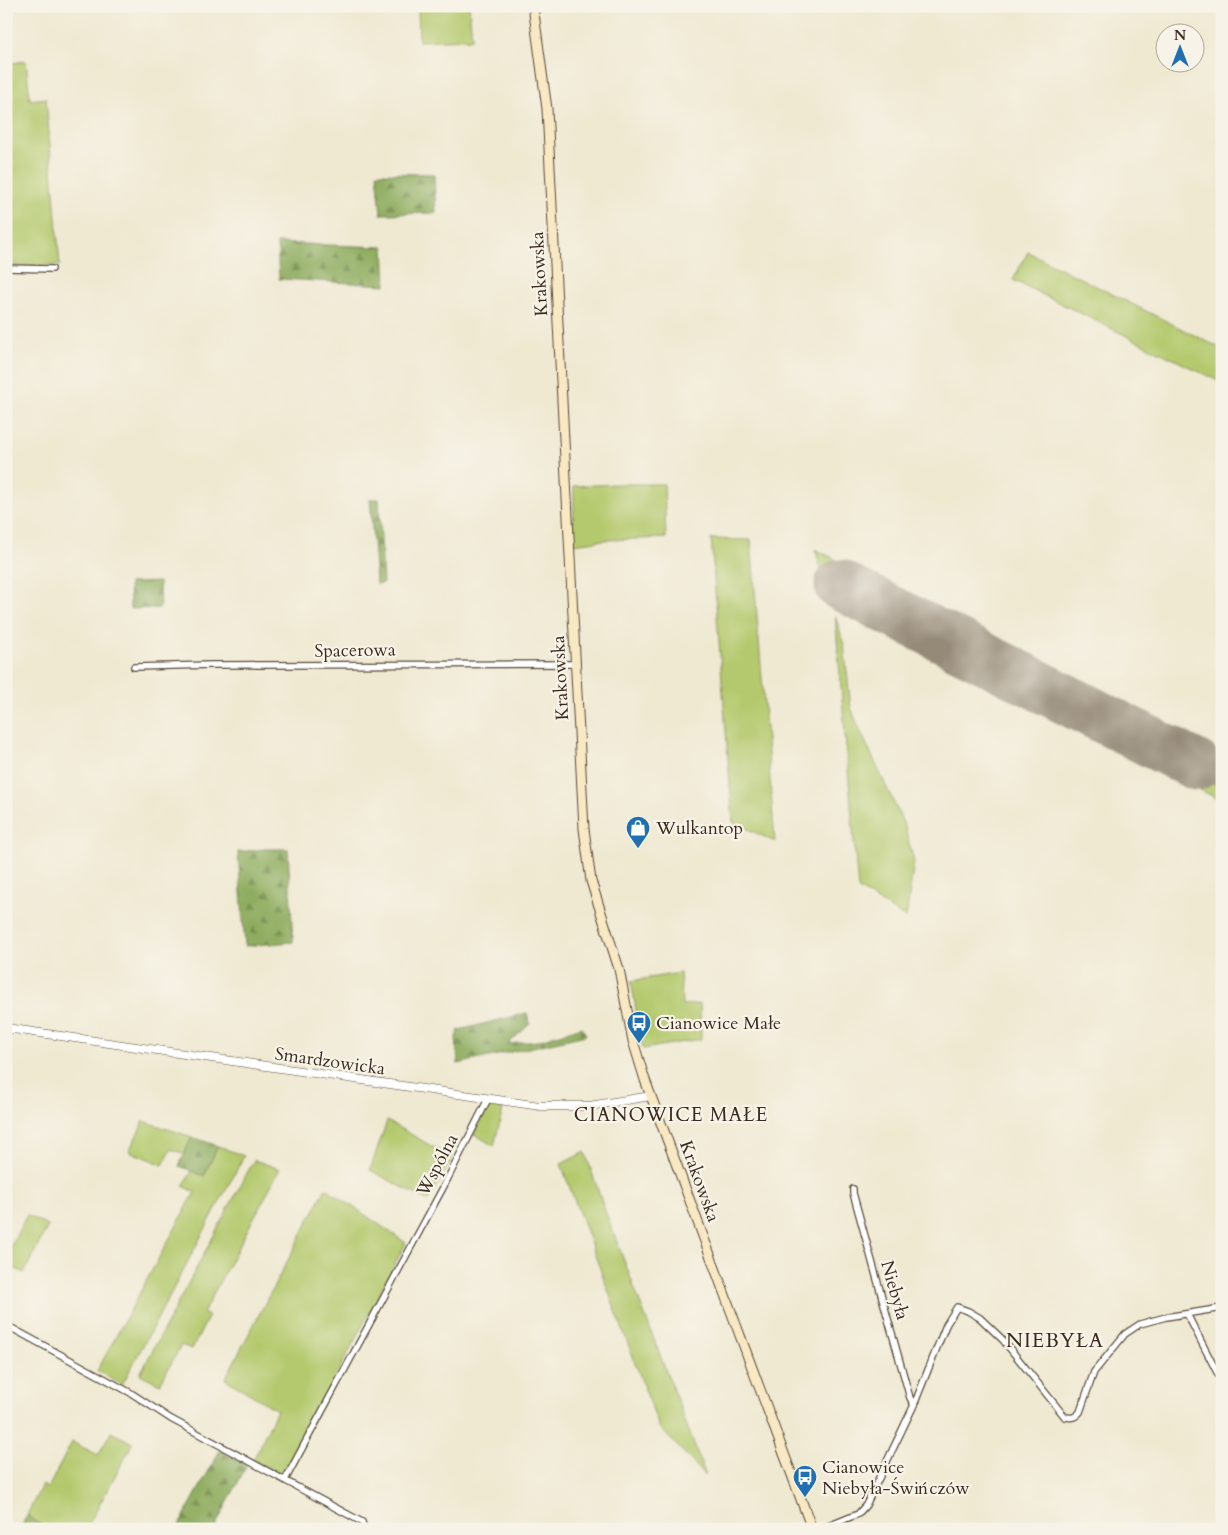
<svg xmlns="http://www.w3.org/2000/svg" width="1228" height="1535" viewBox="0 0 1228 1535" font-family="Cardo,serif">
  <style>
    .green { fill: #b4c96d; stroke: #787a46 }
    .forest { fill: url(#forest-firs); stroke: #656c3f }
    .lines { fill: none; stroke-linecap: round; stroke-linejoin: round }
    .taxiway { stroke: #958a78; stroke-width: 20 }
    .runway { stroke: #958a78; stroke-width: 51 }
    .minor-casing { stroke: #564739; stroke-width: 8 }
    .tertiary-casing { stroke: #564739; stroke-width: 9 }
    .secondary-casing { stroke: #564739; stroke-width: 11 }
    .minor { stroke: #fff; stroke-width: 5.5 }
    .tertiary { stroke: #fff; stroke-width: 8 }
    .secondary { stroke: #f8e8c3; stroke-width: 9 }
    .labels { text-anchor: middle; stroke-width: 4.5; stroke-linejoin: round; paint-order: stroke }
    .street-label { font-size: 18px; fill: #3b2a1e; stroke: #f7f3e8 }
    .poi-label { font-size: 18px; fill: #3b2a1e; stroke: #f7f3e8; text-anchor: start }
    .neighbourhood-label { font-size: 19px; letter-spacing: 1px; fill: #3b2a1e; stroke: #f7f3e8 }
    .quarter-label { font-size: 20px; letter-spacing: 1px; fill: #3b2a1e; stroke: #f7f3e8 }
  </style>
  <defs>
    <pattern id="forest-firs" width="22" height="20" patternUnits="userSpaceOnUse" patternTransform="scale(1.25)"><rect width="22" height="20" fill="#8fad60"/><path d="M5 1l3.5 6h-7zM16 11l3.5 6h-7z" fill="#768d4f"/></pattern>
  </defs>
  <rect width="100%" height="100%" fill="#f7f3e8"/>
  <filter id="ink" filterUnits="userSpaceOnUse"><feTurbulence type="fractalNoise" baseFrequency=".02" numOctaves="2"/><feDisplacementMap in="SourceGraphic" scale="10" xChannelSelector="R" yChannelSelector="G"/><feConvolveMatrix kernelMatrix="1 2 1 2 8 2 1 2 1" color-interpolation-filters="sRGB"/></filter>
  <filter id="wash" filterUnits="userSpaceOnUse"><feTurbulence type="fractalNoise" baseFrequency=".0096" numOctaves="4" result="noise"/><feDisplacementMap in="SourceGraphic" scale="20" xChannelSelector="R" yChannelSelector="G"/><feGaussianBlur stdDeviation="1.12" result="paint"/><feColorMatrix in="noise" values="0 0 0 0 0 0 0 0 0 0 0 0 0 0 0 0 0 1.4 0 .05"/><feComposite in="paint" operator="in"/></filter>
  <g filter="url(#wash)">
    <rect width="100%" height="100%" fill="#efe9d2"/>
    <path class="green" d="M418,6H469L472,39L419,41Z
      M26,61L30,100L46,98L60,265L6,266V64Z
      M1028,252L1222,349V383L1013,280Z
      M618,484H664L666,538L605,540L573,544L574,486Z
      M711,539L751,540L775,842L733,822Z
      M815,549L1222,756V801L832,603Z
      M835,615L844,645L851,708L860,730L905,827L914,862L906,918L858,889Z
      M680,973L682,1005L700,1004L701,1039L643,1049L631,981Z
      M488,1106L503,1109L494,1146L474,1134Z
      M144,1121L192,1137L184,1154L171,1149L163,1165L129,1151Z
      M387,1121L453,1158L428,1201L370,1170Z
      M218,1146L244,1156L122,1385L97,1371L195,1192L183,1186L192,1171L204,1176Z
      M585,1152L604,1208L706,1476L659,1427L561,1164Z
      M254,1160L280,1169L203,1313L209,1316L192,1349L181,1345L160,1384L140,1374Z
      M326,1188L406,1243L284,1475L253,1460L277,1410L225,1379Z
      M27,1215L48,1226L24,1273L6,1264V1255Z
      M111,1432L133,1443L86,1529H46L27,1515L42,1485L48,1488L72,1442L98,1455Z"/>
    <path class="forest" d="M377,173L434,174L436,213L381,214Z
      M277,243L384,247L386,285L279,279Z
      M370,499H379L383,583L376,584Z
      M159,582L160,608L130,609L129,583Z
      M265,849H288L293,942L245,946L238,852Z
      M527,1013L530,1024L508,1044L537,1041L582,1027L586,1035L458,1064L456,1037L459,1030Z
      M192,1137L218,1146L204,1176L179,1166Z
      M220,1450L247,1465L214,1529H177Z
      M27,1515L46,1529H20Z"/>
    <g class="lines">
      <path class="taxiway" d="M1196,765L1222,777"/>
      <path class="runway" d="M840,585L1196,765"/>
    </g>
  </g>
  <g filter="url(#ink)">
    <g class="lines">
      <defs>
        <path id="minor" d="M6,268L52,269
          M134,667L211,665L576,664
          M853,1189V1193L910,1398L914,1405
          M1187,1314L1222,1382
          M6,1325L131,1393L171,1419L362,1522L364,1529
          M285,1480L445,1184L488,1099
          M821,1529L858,1514L866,1505L914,1405L946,1325L957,1307L968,1311L980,1318L1003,1340L1065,1417C1072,1418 1075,1418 1080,1412L1094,1372L1125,1334L1140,1324L1166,1317L1222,1308"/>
        <path id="tertiary" d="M6,1028L540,1106H589L651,1096"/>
        <path id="secondary" d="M533,6L547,109L584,829L591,881L619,969L633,1041L645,1080L812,1529"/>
      </defs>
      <use href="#minor" class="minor-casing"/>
      <use href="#tertiary" class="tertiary-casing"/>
      <use href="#secondary" class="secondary-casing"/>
      <use href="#minor" class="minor"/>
      <use href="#tertiary" class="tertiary"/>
      <use href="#secondary" class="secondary"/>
    </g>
  </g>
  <defs>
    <symbol id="shop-pin" viewBox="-11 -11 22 30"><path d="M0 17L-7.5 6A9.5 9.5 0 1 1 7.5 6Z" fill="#1f6fb2" stroke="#f7f3e8"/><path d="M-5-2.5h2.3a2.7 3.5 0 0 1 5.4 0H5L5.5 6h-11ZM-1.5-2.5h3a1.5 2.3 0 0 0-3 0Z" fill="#fff"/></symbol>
    <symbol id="bus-pin" viewBox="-11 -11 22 30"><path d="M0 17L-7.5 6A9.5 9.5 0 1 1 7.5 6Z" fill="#1f6fb2" stroke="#f7f3e8"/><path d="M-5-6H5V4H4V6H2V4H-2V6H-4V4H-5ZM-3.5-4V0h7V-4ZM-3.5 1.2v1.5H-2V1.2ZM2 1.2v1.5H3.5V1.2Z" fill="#fff"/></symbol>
  </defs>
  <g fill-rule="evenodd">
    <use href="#shop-pin" x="624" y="814" width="28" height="38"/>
    <use href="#bus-pin" x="625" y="1009" width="28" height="38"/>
    <use href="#bus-pin" x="791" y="1463" width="28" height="38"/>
  </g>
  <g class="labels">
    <g class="street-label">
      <text transform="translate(539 274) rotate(-93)" y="6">Krakowska</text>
      <text transform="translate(355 650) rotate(-1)" y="6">Spacerowa</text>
      <text transform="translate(560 678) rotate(-93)" y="6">Krakowska</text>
      <text transform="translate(330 1061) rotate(8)" y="6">Smardzowicka</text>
      <text transform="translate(437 1165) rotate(-62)" y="6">Wspólna</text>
      <text transform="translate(700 1181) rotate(70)" y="6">Krakowska</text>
      <text transform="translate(895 1290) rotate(74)" y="6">Niebyła</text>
    </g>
    <g class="poi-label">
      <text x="656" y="834">Wulkantop</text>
      <text x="656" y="1029">Cianowice Małe</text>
      <text x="822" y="1473">Cianowice<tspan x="822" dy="21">Niebyła-Świńczów</tspan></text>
    </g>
    <g class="neighbourhood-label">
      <text x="671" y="1121">CIANOWICE MAŁE</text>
    </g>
    <g class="quarter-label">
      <text x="1055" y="1347">NIEBYŁA</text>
    </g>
  </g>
  <rect width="1228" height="1535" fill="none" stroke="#f7f3e8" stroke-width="25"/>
  <g transform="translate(1180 48)"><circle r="24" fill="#f7f3e8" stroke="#aca397"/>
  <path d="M0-4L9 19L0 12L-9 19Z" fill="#1f6fb2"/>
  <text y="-8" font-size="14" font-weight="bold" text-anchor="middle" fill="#3b2a1e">N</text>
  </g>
</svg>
